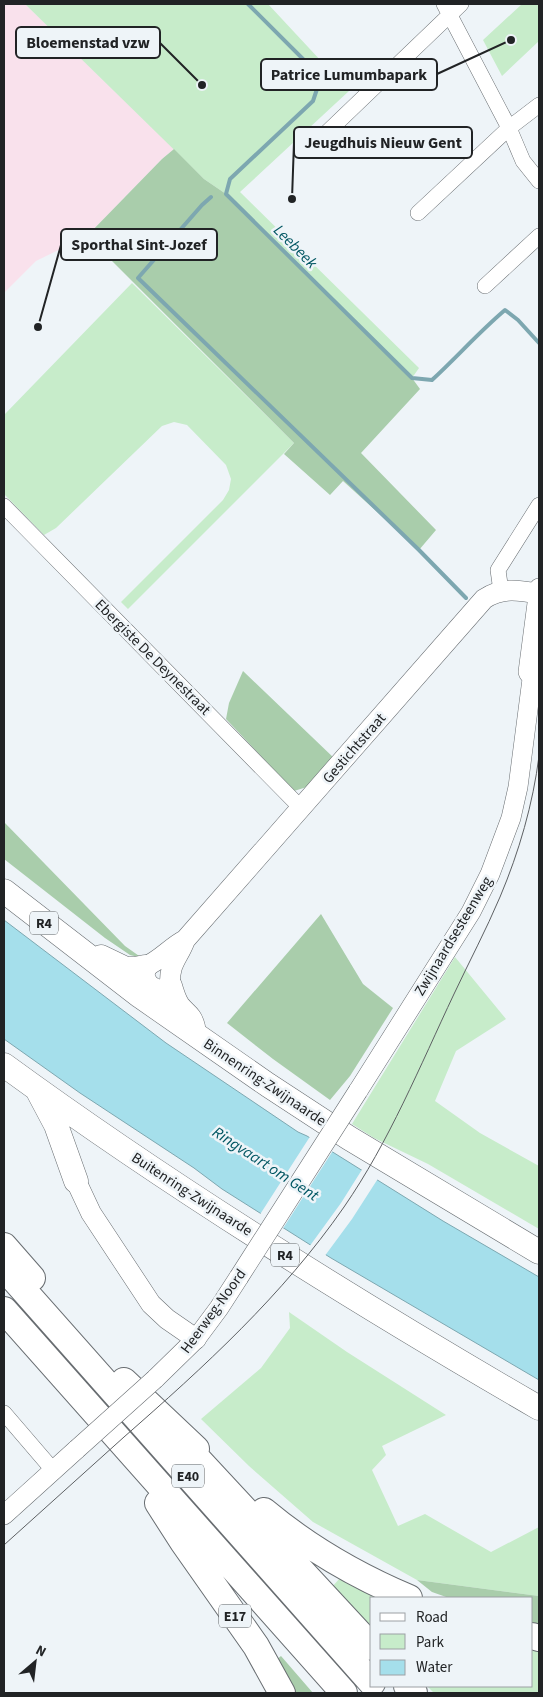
<svg xmlns="http://www.w3.org/2000/svg" width="543" height="1697" viewBox="0 0 543 1697" font-family="'Source Sans 3',sans-serif">
  <style>
    .education { fill: #f9e1ec }
    .green { fill: #c7ecca }
    .forest { fill: #a9cdab }
    .water { fill: #a5dfeb; stroke: #7da7b0 }
    .pier { fill: #eef4f8 }
    .lines { fill: none; stroke-linecap: round; stroke-linejoin: round }
    .stream { stroke: #7da7b0; stroke-width: 4 }
    .minor-casing { stroke: #686d71; stroke-width: 16 }
    .tertiary-casing { stroke: #686d71; stroke-width: 20 }
    .secondary-casing { stroke: #686d71; stroke-width: 21 }
    .trunk-casing { stroke: #686d71; stroke-width: 25 }
    .motorway-casing { stroke: #686d71; stroke-width: 28 }
    .minor { stroke: #fff; stroke-width: 15 }
    .tertiary { stroke: #fff; stroke-width: 19 }
    .secondary { stroke: #fff; stroke-width: 20 }
    .trunk { stroke: #fff; stroke-width: 24 }
    .motorway { stroke: #fff; stroke-width: 26 }
    .tram { stroke: #5d6063; stroke-width: 1 }
    .tertiary-bridge-casing { stroke: #686d71; stroke-width: 20; stroke-linecap: butt }
    .tertiary-bridge { stroke: #fff; stroke-width: 19 }
    .labels { text-anchor: middle; stroke-width: 5; stroke-linejoin: round; paint-order: stroke }
    .shield { fill: #eef4f8; stroke: #5e6264; stroke-width: 1 }
    .shield-label { font-size: 14px; font-weight: bold; fill: #212325 }
    .street-label { font-size: 15px; fill: #212325; stroke: #eef4f8 }
    .water-label { font-size: 16px; font-style: italic; fill: #005662; stroke: #eef4f8 }
    .leader { fill: none; stroke: #212325; stroke-width: 2 }
    .callout-dot { fill: #212325; stroke: #eef4f8; stroke-width: 2 }
    .callout { fill: #eef4f8; stroke: #212325; stroke-width: 2 }
    .callout-label { font-size: 16px; text-anchor: middle; font-weight: bold; fill: #212325 }
  </style>
  <rect width="100%" height="100%" fill="#eef4f8"/>
  <path class="education" d="M4,4H25L174,149L162,159L87,236L36,261L4,293Z"/>
  <path class="green" d="M25,4H268L349,91L240,192L419,368L412,378L226,194L204,179Z
    M522,4H539V41L502,76L483,40Z
    M132,283L294,443L128,609L121,602L223,500L229,490L231,479L226,465L187,425L174,422L162,426L56,528L44,535L4,494V415Z
    M455,957L506,1019L456,1051L435,1101L480,1133L539,1166V1229L428,1164L374,1138L352,1124Z
    M289,1312L347,1352L446,1415L382,1446L386,1455L372,1470L398,1526L425,1514L491,1552L539,1527V1596L417,1580L313,1522L249,1466L201,1419L261,1368L290,1328Z
    M340,1578L378,1598H372V1627L369,1628L332,1587Z
    M532,1650L539,1652V1693H434L427,1686H532Z"/>
  <path class="forest" d="M174,149L204,179L226,194L412,378L420,389L361,453L436,530L419,550L343,481L330,495L284,454L294,443L87,236L162,159Z
    M243,671L335,759L310,786L294,791L226,719L229,703Z
    M4,822L125,946L142,958L130,955L105,938L4,859Z
    M321,914L363,984L393,1008L350,1076L330,1100L273,1059L227,1023Z
    M417,1580L539,1596V1629L532,1627V1598H449L432,1592Z
    M281,1656L313,1693H295L276,1660Z"/>
  <path class="water" d="M4,920L166,1043L298,1132L307,1136L443,1221L539,1277V1380L331,1258L222,1189L194,1168L80,1093L4,1039Z"/>
  <path class="pier" d="M311,1135L334,1149L282,1230L259,1216Z
    M363,1168L379,1177L352,1219L324,1257L309,1247L341,1203Z"/>
  <g class="lines">
    <path class="stream" d="M248,4L318,74L319,83L313,101L230,179L226,194L412,378L432,380C457,357 479,332 505,310L518,320L539,343
      M211,197L202,205L138,278L419,550L466,598"/>
    <defs>
      <path id="minor" d="M444,4L509,128L523,161L539,181
        M317,142L461,4
        M418,213L509,128L539,105
        M485,286L539,236
        M4,506L301,808
        M501,591L498,570L539,505
        M4,1413L53,1470"/>
      <path id="tertiary" d="M529,674L528,672L539,588
        M358,1091L471,912L490,874L511,818L518,787L532,679L536,672L539,659
        M155,1379L196,1339L219,1308L239,1277
        M4,1515L77,1449"/>
      <path id="secondary" d="M185,940C178,959 169,962 170,986L161,990C148,988 143,979 145,967C161,960 171,947 185,940L484,599C502,587 519,590 539,594
        M76,1181L91,1213L151,1304L167,1319L196,1339"/>
      <path id="trunk" d="M4,891L140,996L268,1085L349,1138L539,1252
        M101,957L126,969H135L145,967
        M170,986C172,993 174,1000 178,1006C185,1015 190,1015 193,1027
        M4,1065C175,1190 356,1302 539,1408
        M39,1093L56,1125L76,1181"/>
      <path id="motorway" d="M4,1246L32,1278
        M4,1268L372,1683
        M4,1310L344,1693
        M124,1381L196,1449
        M181,1441L372,1647
        M158,1503L183,1542L256,1646L282,1693
        M264,1511C307,1547 357,1576 409,1598
        M532,1636L539,1638
        M407,1686L414,1693"/>
    </defs>
    <use href="#minor" class="minor-casing"/>
    <use href="#tertiary" class="tertiary-casing"/>
    <use href="#secondary" class="secondary-casing"/>
    <use href="#trunk" class="trunk-casing"/>
    <use href="#motorway" class="motorway-casing"/>
    <use href="#minor" class="minor"/>
    <use href="#tertiary" class="tertiary"/>
    <use href="#secondary" class="secondary"/>
    <use href="#trunk" class="trunk"/>
    <use href="#motorway" class="motorway"/>
    <path class="tram" d="M4,1545C44,1509 84,1473 124,1437C204,1367 283,1295 344,1207C389,1142 420,1066 454,994C469,962 486,930 500,897C519,852 533,804 539,756"/>
    <defs>
      <path id="tertiary-bridge" d="M239,1277L358,1091
        M77,1449L155,1379"/>
    </defs>
    <use href="#tertiary-bridge" class="tertiary-bridge-casing"/>
    <use href="#tertiary-bridge" class="tertiary-bridge"/>
  </g>
  <g class="labels">
    <g class="shield">
      <rect x="30" y="911.5" width="28" height="23" rx="4"/>
      <rect x="271" y="1243.5" width="28" height="23" rx="4"/>
      <rect x="172" y="1464.5" width="32" height="23" rx="4"/>
      <rect x="219" y="1604.5" width="32" height="23" rx="4"/>
    </g>
    <g class="shield-label">
      <text x="44" y="928">R4</text>
      <text x="285" y="1260">R4</text>
      <text x="188" y="1481">E40</text>
      <text x="235" y="1621">E17</text>
    </g>
    <g class="street-label">
      <text transform="translate(153 657) rotate(45)" y="5">Ebergiste De Deynestraat</text>
      <text transform="translate(354 748) rotate(-49)" y="5">Gestichtstraat</text>
      <text transform="translate(453 936) rotate(-59)" y="5">Zwijnaardsesteenweg</text>
      <text transform="translate(265 1082) rotate(34)" y="5">Binnenring-Zwijnaarde</text>
      <text transform="translate(192 1194) rotate(33)" y="5">Buitenring-Zwijnaarde</text>
      <text transform="translate(213 1311) rotate(-54)" y="5">Heerweg-Noord</text>
    </g>
    <g class="water-label">
      <text transform="translate(296 246) rotate(45)" y="6">Leebeek</text>
      <text transform="translate(266 1163) rotate(33)" y="6">Ringvaart om Gent</text>
    </g>
  </g>
  <path class="leader" d="M202 85L160 43M511 40L437 74M292 199L294 142M38 327L61 245"/>
  <g class="callout-dot">
    <circle cx="202" cy="85" r="5"/>
    <circle cx="511" cy="40" r="5"/>
    <circle cx="292" cy="199" r="5"/>
    <circle cx="38" cy="327" r="5"/>
  </g>
  <g class="callout">
    <rect x="16" y="27" width="144" height="31" rx="5"/>
    <rect x="261" y="59" width="176" height="31" rx="5"/>
    <rect x="294" y="127" width="178" height="31" rx="5"/>
    <rect x="61" y="229" width="156" height="31" rx="5"/>
  </g>
  <g class="callout-label">
    <text x="88" y="48">Bloemenstad vzw</text>
    <text x="349" y="80">Patrice Lumumbapark</text>
    <text x="383" y="148">Jeugdhuis Nieuw Gent</text>
    <text x="139" y="250">Sporthal Sint-Jozef</text>
  </g>
  <rect width="543" height="1697" fill="none" stroke="#212325" stroke-width="10"/>
  <rect x="370" y="1597" width="162" height="90" fill="#eef4f8" stroke="#9ca0a4"/>
  <rect x="380" y="1613" width="25" height="8" fill="#ffffff" stroke="#9ca0a4"/>
  <text x="416" y="1622" font-size="15" fill="#212325">Road</text>
  <rect x="380" y="1634" width="25" height="15" fill="#c7ecca" stroke="#9ca0a4"/>
  <text x="416" y="1647" font-size="15" fill="#212325">Park</text>
  <rect x="380" y="1660" width="25" height="15" fill="#a5dfeb" stroke="#9ca0a4"/>
  <text x="416" y="1672" font-size="15" fill="#212325">Water</text>
  <g transform="translate(35 1662) rotate(28)" stroke="#eef4f8" stroke-width="4" paint-order="stroke">
  <path d="M0-4L9 19L0 12L-9 19Z" fill="#212325"/>
  <text y="-8" font-size="14" font-weight="bold" text-anchor="middle" fill="#212325">N</text>
  </g>
</svg>
